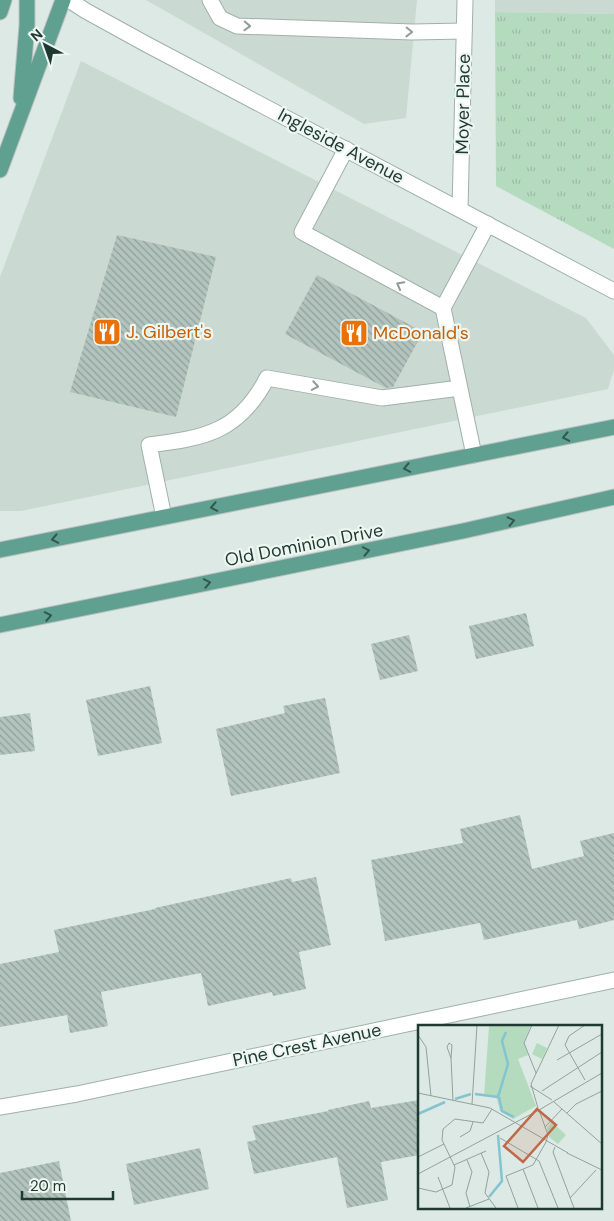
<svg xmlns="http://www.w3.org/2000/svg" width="614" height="1221" viewBox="0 0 614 1221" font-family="'DM Sans',sans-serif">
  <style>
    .built { fill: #cbd9d3 }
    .grass { fill: url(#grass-tufts) }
    .building { fill: url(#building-back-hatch) }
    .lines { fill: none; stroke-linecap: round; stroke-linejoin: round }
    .lane-casing { stroke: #a0b0ab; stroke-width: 17 }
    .street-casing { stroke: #a0b0ab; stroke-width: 17 }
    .primary-casing { stroke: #bcc3c2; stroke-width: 17 }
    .lane { stroke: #fff; stroke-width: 15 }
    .street { stroke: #fff; stroke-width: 15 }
    .primary { stroke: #60a090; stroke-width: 15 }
    .oneway { stroke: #8f9c98 }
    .oneway2 { stroke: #32574e }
    .labels { text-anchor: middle; stroke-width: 4.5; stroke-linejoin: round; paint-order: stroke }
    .street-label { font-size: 18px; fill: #1f3832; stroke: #edf6f1 }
    .food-label { font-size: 18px; fill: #c56008; stroke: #edf6f1; text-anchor: start }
    .inset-river { fill: none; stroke: #83c4d0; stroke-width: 2.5 }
    .inset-road { fill: none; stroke: #91a29d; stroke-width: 1 }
    .view { fill: #bf6948; fill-opacity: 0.15; stroke: #bf6948; stroke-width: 2.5 }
    .inset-edge { fill: none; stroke: #1f3832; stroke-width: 2.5 }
  </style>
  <defs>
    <pattern id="grass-tufts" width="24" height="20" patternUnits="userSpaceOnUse" patternTransform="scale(1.25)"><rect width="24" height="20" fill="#b5dbbf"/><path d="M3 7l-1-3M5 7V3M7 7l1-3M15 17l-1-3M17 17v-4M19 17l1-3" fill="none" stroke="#9bbda5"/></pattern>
    <pattern id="building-back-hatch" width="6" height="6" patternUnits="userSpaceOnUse" patternTransform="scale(1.25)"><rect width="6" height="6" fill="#b2c4bd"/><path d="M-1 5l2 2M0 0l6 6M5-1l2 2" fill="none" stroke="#90a09a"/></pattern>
  </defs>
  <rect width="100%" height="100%" fill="#dde9e4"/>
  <path class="built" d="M146,0H417L406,118L364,124Z
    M495,0H614V14L495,12Z
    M81,61L586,318L614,355V370L608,389L21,511H0V277Z"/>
  <path class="grass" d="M495,12L614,14V249L496,186Z"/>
  <path class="building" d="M117,235L216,257L176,417L70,392Z
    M317,275L423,332L393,387L386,388L285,334Z
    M526,613L534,646L476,659L469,626Z
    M409,635L418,671L380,680L371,644Z
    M150,686L162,743L98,756L86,700Z
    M325,698L340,773L231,796L216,729L285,713L283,706Z
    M30,713L35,751L0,755V717Z
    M520,815L532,869L584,856L580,841L614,833V920L579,929L577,920L484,940L480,923L385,941L371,860L463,843L460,829Z
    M316,877L331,945L299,952L306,989L273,996L272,992L208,1006L201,973L101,992L108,1026L70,1033L67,1015L0,1027V964L59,952L54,930L155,909V908L291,878L292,882Z
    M419,1100V1155L381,1162L388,1200L347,1208L337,1157L254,1174L247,1142L256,1140L252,1126L328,1111V1110L369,1101L371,1108Z
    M200,1148L209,1189L134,1205L126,1164Z
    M59,1161L71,1221H0V1173Z"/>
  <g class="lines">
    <defs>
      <path id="lane" d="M210,0L220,18L237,26L412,32L464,31
        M346,149L302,232L443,308
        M474,455L443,308L488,224
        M164,517L149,445C205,438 239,432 267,378L382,398L460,388"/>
      <path id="street" d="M69,0L86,11L146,44L614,291
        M460,209L465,0
        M0,1107L77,1094L614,980"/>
      <path id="primary" d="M0,12L4,0
        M21,98L27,25V0
        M0,170L63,0
        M0,550L614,427
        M0,625L463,531L614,497"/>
    </defs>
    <use href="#lane" class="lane-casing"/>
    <use href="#street" class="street-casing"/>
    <use href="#primary" class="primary-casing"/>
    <use href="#lane" class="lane"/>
    <use href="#street" class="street"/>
    <use href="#primary" class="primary"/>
  </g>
  <defs><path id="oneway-chevron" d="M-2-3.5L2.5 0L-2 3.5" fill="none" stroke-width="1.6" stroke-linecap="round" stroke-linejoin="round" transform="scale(1.25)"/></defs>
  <g class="oneway">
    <use href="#oneway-chevron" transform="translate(247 26) rotate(2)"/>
    <use href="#oneway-chevron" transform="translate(409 32) rotate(1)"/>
    <use href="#oneway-chevron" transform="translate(400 285) rotate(-152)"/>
    <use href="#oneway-chevron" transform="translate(315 386) rotate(10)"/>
  </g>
  <g class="oneway2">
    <use href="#oneway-chevron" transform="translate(566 437) rotate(169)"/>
    <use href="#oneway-chevron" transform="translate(407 468) rotate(169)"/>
    <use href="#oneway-chevron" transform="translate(214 507) rotate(169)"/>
    <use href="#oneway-chevron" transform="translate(511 521) rotate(-13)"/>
    <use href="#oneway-chevron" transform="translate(55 539) rotate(169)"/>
    <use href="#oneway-chevron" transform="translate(366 551) rotate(-11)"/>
    <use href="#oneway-chevron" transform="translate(207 583) rotate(-11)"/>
    <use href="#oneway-chevron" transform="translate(48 616) rotate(-11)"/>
  </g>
  <defs>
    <symbol id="restaurant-square" viewBox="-11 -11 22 22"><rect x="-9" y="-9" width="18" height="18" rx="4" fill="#e8710a" stroke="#edf6f1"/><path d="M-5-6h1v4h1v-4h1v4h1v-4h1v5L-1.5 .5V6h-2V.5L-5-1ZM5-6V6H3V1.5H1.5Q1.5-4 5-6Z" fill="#fff"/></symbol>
  </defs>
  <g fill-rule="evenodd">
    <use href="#restaurant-square" x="91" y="316" width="32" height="32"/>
    <use href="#restaurant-square" x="338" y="317" width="32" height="32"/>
  </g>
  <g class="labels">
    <g class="street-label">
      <text transform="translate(463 104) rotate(-89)" y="6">Moyer Place</text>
      <text transform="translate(341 146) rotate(28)" y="6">Ingleside Avenue</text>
      <text transform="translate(304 545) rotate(-11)" y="6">Old Dominion Drive</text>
      <text transform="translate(307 1045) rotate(-12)" y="6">Pine Crest Avenue</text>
    </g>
    <g class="food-label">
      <text x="126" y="338">J. Gilbert's</text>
      <text x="373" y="339">McDonald's</text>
    </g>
  </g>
  <g transform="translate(418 1025)">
    <rect width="184" height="184" fill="#dde9e4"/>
    <path d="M134,97L148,110L140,119L131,112L129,103Z" fill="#b5dbbf"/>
    <path d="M113,0L106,17L110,30L100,34L118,81L95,94L82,86L78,71H66L71,1ZM119,18L129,23L124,34L114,29Z" fill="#b5dbbf"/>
    <path class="inset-river" d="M57,69L80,72M80,72L90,39L84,16L88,7M81,72L84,86L96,92M37,74L53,69M0,89L27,77M71,172L84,156L80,110"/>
    <path class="inset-road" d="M114,0L106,18L118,48M167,0L151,11L147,20L167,55M0,10L8,22L13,71M31,18L34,20L33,33L29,22ZM33,33L35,76M139,35L184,9M112,61L134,75M124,66L184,27M0,68L72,83L150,128M136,77L184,119M54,79L59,0M120,83L113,59L141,0M149,88L158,79L184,66M127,102L144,84M42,112L52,106L55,97M82,113L121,136L140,183M137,122L135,127L156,183M63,128L71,147L67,168L78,183M149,128L184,145M0,132L26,119M49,135L54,147L48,168L52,182M36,140L68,126M105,144L120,183M0,149L121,85L184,48M20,152L32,183M0,163L18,167L34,160L37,142L24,115L25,104L37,94L65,98L74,84M152,173L178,145M48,183L71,174M100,183L88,151L115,140L128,117L130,110L121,85"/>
    <path class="view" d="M119,84L138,100L105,137L86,121Z"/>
    <rect width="184" height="184" class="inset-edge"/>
  </g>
  <g transform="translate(45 45) rotate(319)" stroke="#edf6f1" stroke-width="4" paint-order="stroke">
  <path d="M0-4L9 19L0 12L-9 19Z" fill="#1f3832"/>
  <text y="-8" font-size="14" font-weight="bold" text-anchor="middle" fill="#1f3832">N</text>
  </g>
  <path d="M22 1191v8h91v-8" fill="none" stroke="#1f3832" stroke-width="2.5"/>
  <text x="30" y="1191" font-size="15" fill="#1f3832" stroke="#edf6f1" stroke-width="4" paint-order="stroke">20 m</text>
</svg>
